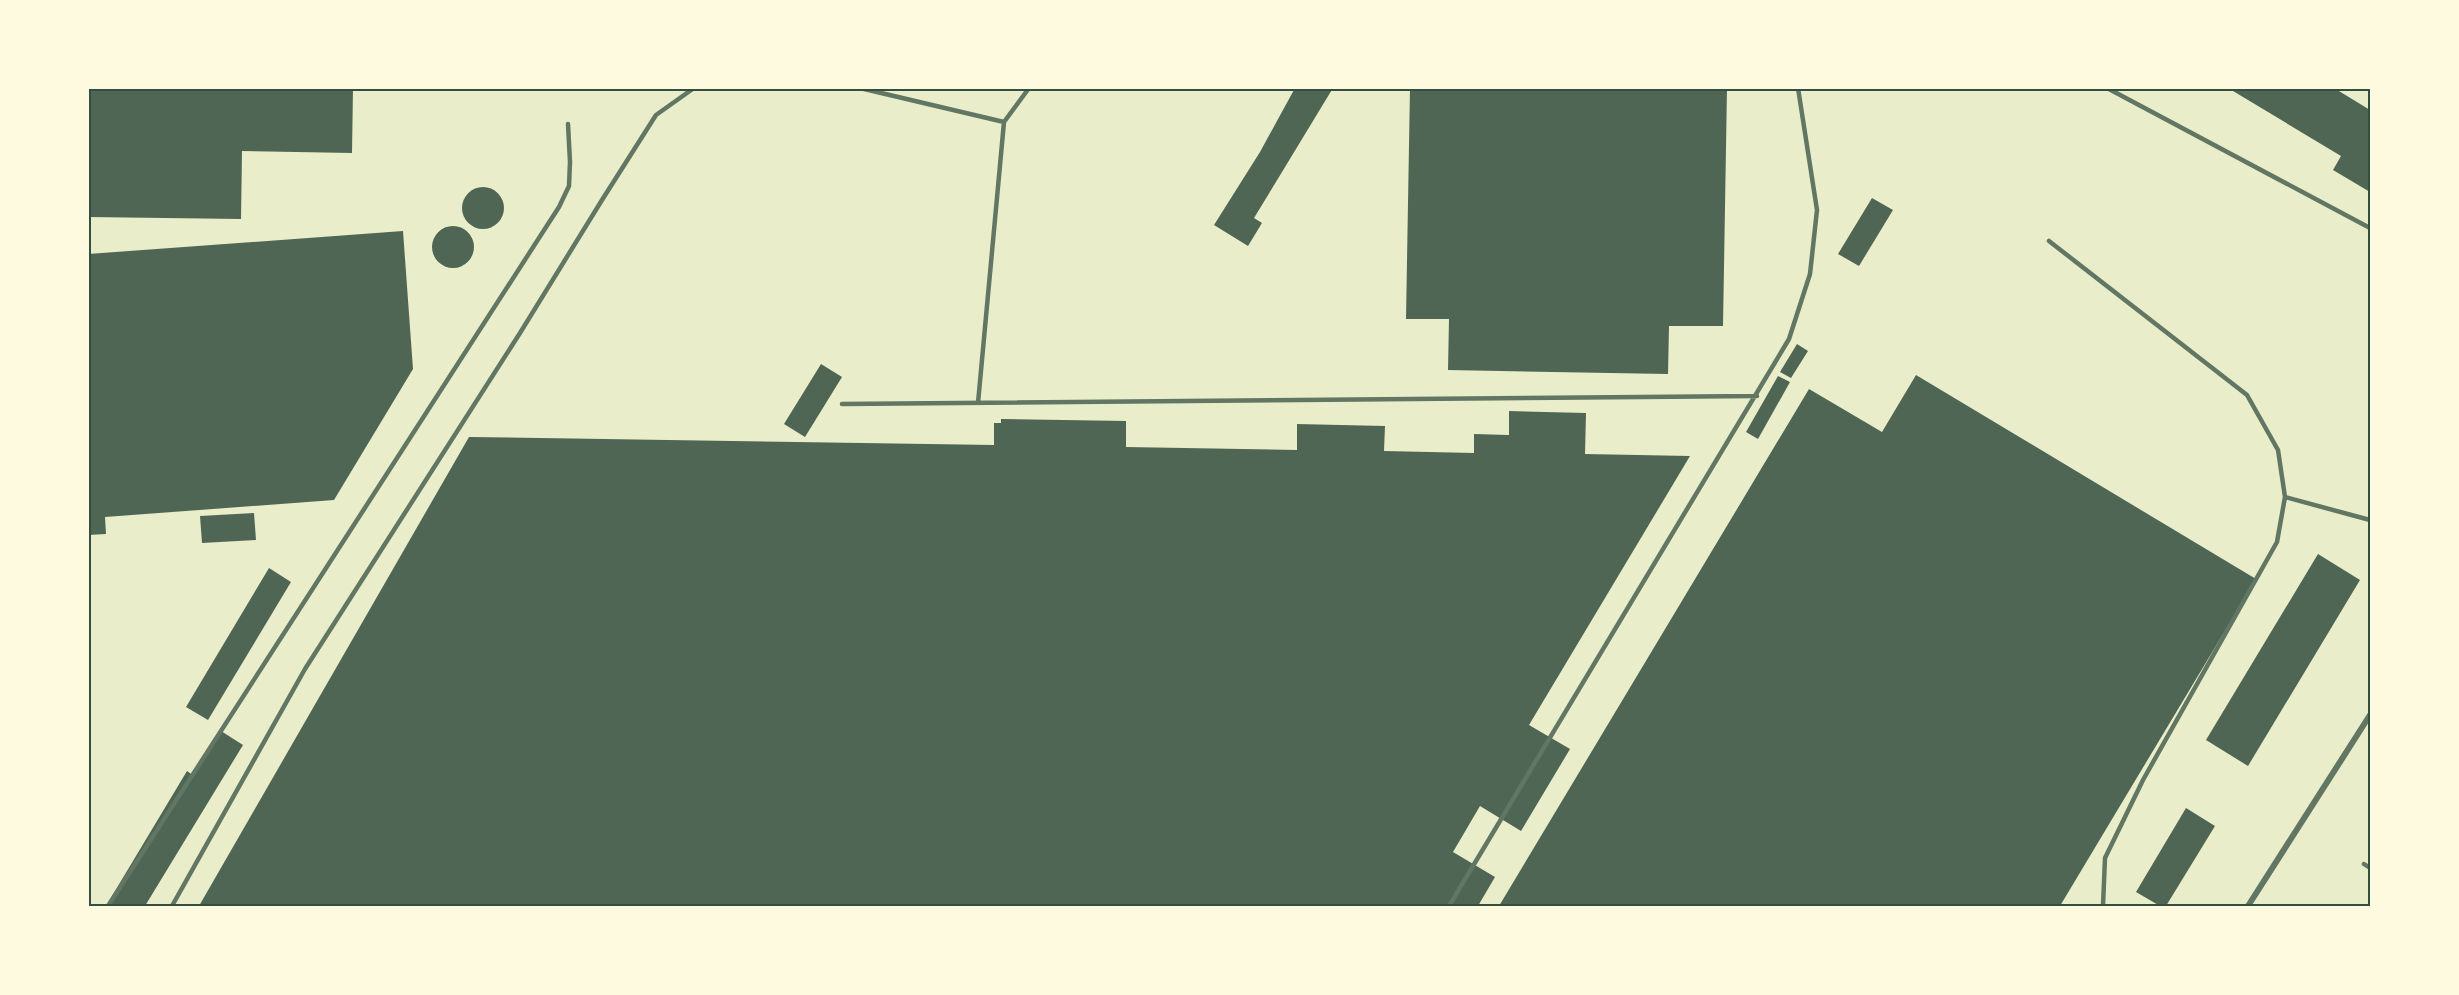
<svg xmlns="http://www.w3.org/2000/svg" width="2459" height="995" viewBox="0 0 2459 995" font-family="Overpass,sans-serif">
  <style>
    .building { fill: #4f6655 }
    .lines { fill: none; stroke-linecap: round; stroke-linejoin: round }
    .service { stroke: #617663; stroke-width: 4.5 }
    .minor { stroke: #617663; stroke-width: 6 }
    .neatline { fill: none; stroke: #344e41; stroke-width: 2 }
  </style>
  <rect width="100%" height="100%" fill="#e9edc9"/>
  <path class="building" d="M88,88H353L352,153L242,151L241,219L88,217Z
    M1295,88H1333L1254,218L1262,223L1248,246L1214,225L1260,152Z
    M1410,88H1727L1723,326H1669L1668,374L1448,370L1449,319H1406Z
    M2228,88H2334L2370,110V192L2333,170L2341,156Z
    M462 208a21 21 0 1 1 42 0a21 21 0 1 1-42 0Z
    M1872,198L1893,210L1859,266L1838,254Z
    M432 247a21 21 0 1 1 42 0a21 21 0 1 1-42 0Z
    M403,231L413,369L334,500L105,517L106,534L88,535V254Z
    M1797,344L1808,351L1791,378L1780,372Z
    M821,364L842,377L805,437L784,424Z
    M1916,375L2256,579L2060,906H1499L1809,389L1882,432Z
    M1778,376L1790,382L1758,439L1746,432Z
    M1509,411L1586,413L1585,454L1690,456L1529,725L1570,749L1521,831L1480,806L1453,852L1495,877L1478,906H199L469,437L994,445V423H1001V419L1126,421V447L1297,450V424L1385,426L1384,451L1474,453V434L1509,435Z
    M254,513L256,540L202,543L200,516Z
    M2318,554L2360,580L2248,766L2206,740Z
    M269,568L291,582L208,720L186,707Z
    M221,731L243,745L145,906H106L187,771L194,776Z
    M2186,808L2215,826L2166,906H2160L2136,892Z"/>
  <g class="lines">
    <path class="service" d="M860,88L1004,122L1029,88
      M2107,88L2370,228
      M2049,241L2247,395L2278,450L2285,497L2277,542L2143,780L2105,858L2103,906
      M978,403L1004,122
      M842,404L1757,396
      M2285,497L2370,520
      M2364,864L2370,868
      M108,906L559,207L569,186L570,162L568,124
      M172,906L305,669L520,333L602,200L656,115L694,88
      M1449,906L1789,339L1810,274L1817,210L1798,88"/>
    <path class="minor" d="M2248,906L2370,715"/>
  </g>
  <rect width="2459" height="995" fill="none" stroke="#fefae0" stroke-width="180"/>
  <rect x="90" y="90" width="2279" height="815" class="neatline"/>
</svg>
